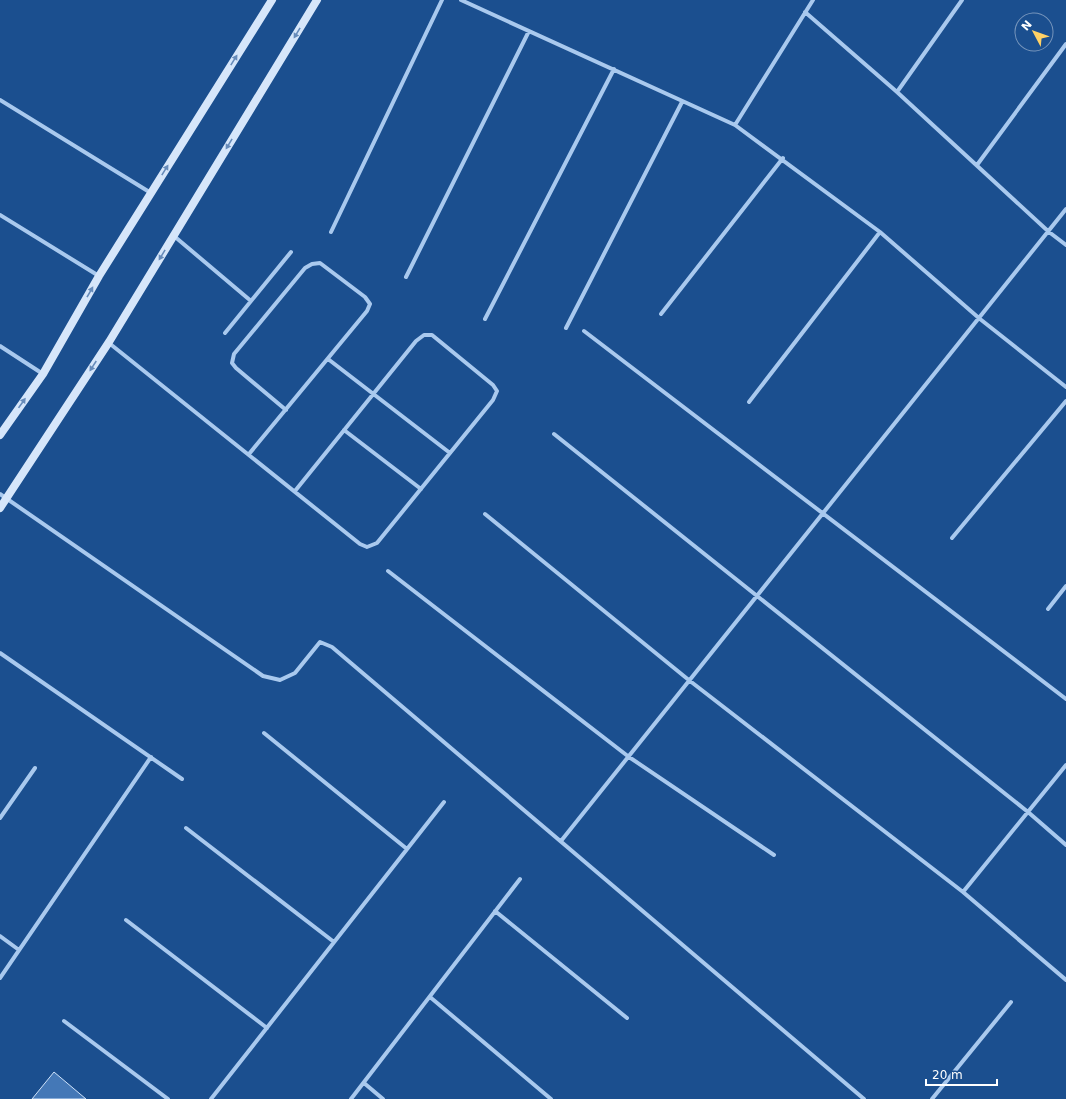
<svg xmlns="http://www.w3.org/2000/svg" width="1066" height="1099" viewBox="0 0 1066 1099" font-family="'DejaVu Sans',sans-serif">
  <style>
    .building { fill: #4478b7; stroke: #cfe3fa }
    .lines { fill: none; stroke-linecap: round; stroke-linejoin: round }
    .street { stroke: #a9c9ee; stroke-width: 4 }
    .secondary { stroke: #d6e6fa; stroke-width: 8 }
    .oneway { fill: #668bba }
  </style>
  <rect width="100%" height="100%" fill="#1b4f8f"/>
  <path class="building" d="M54,1072L86,1099H32Z"/>
  <g class="lines">
    <path class="street" d="M461,0L735,125L880,232L980,319L1066,387
      M805,12L897,92L1049,232L1066,245
      M897,92L962,0
      M0,100L151,193
      M735,125L813,0
      M977,165L1066,44
      M0,215L99,276
      M331,232L442,0
      M174,236L251,301
      M406,277L529,31
      M661,314L783,158
      M485,319L614,69
      M566,328L682,102
      M584,331L1066,699
      M225,333L291,252
      M109,343L360,544L367,547L377,543L493,400L497,391L493,385L432,335H424L416,341L295,491
      M0,346L43,374
      M328,359L450,453
      M749,402L880,232
      M344,430L421,489
      M554,434L1028,812L1066,845
      M249,454L367,311L370,304L365,297L320,263L312,264L305,268L234,354L232,363L236,368L286,410
      M0,494L263,676L280,680L295,673L320,642L332,647L864,1099
      M485,514L690,681L963,892L1066,980
      M952,538L1066,401
      M388,571L629,757L774,855
      M1048,609L1066,586
      M0,653L182,779
      M264,733L407,849
      M0,818L35,768
      M186,828L334,942
      M561,841L1066,209
      M963,892L1066,765
      M495,911L627,1018
      M126,920L267,1028
      M0,936L19,950
      M0,978L151,757
      M430,997L551,1099
      M64,1021L168,1099
      M364,1083L383,1099
      M211,1099L444,802
      M351,1099L520,879
      M932,1099L1011,1002"/>
    <path class="secondary" d="M0,435L43,374L99,276L272,0
      M0,508L109,342L317,0"/>
  </g>
  <defs><path id="oneway-solid" d="M-6-.8H1V-3.2L6.5 0L1 3.2V.8H-6Z"/></defs>
  <g class="oneway">
    <use href="#oneway-solid" transform="translate(297 33) rotate(121)"/>
    <use href="#oneway-solid" transform="translate(234 60) rotate(-58)"/>
    <use href="#oneway-solid" transform="translate(229 144) rotate(121)"/>
    <use href="#oneway-solid" transform="translate(165 170) rotate(-58)"/>
    <use href="#oneway-solid" transform="translate(162 255) rotate(121)"/>
    <use href="#oneway-solid" transform="translate(90 292) rotate(-60)"/>
    <use href="#oneway-solid" transform="translate(93 366) rotate(123)"/>
    <use href="#oneway-solid" transform="translate(22 403) rotate(-55)"/>
  </g>
  <g transform="translate(1034 32) rotate(311)"><circle r="19" fill="#1b4f8f" stroke="#7695bc"/>
  <path d="M0-3L7 15L0 10L-7 15Z" fill="#ffd166"/>
  <text y="-6" font-size="11" font-weight="bold" text-anchor="middle" fill="#ffffff">N</text>
  </g>
  <path d="M926 1079v6h71v-6" fill="none" stroke="#ffffff" stroke-width="2"/>
  <text x="932" y="1079" font-size="12" fill="#ffffff" stroke="#1b4f8f" stroke-width="3" paint-order="stroke">20 m</text>
</svg>
